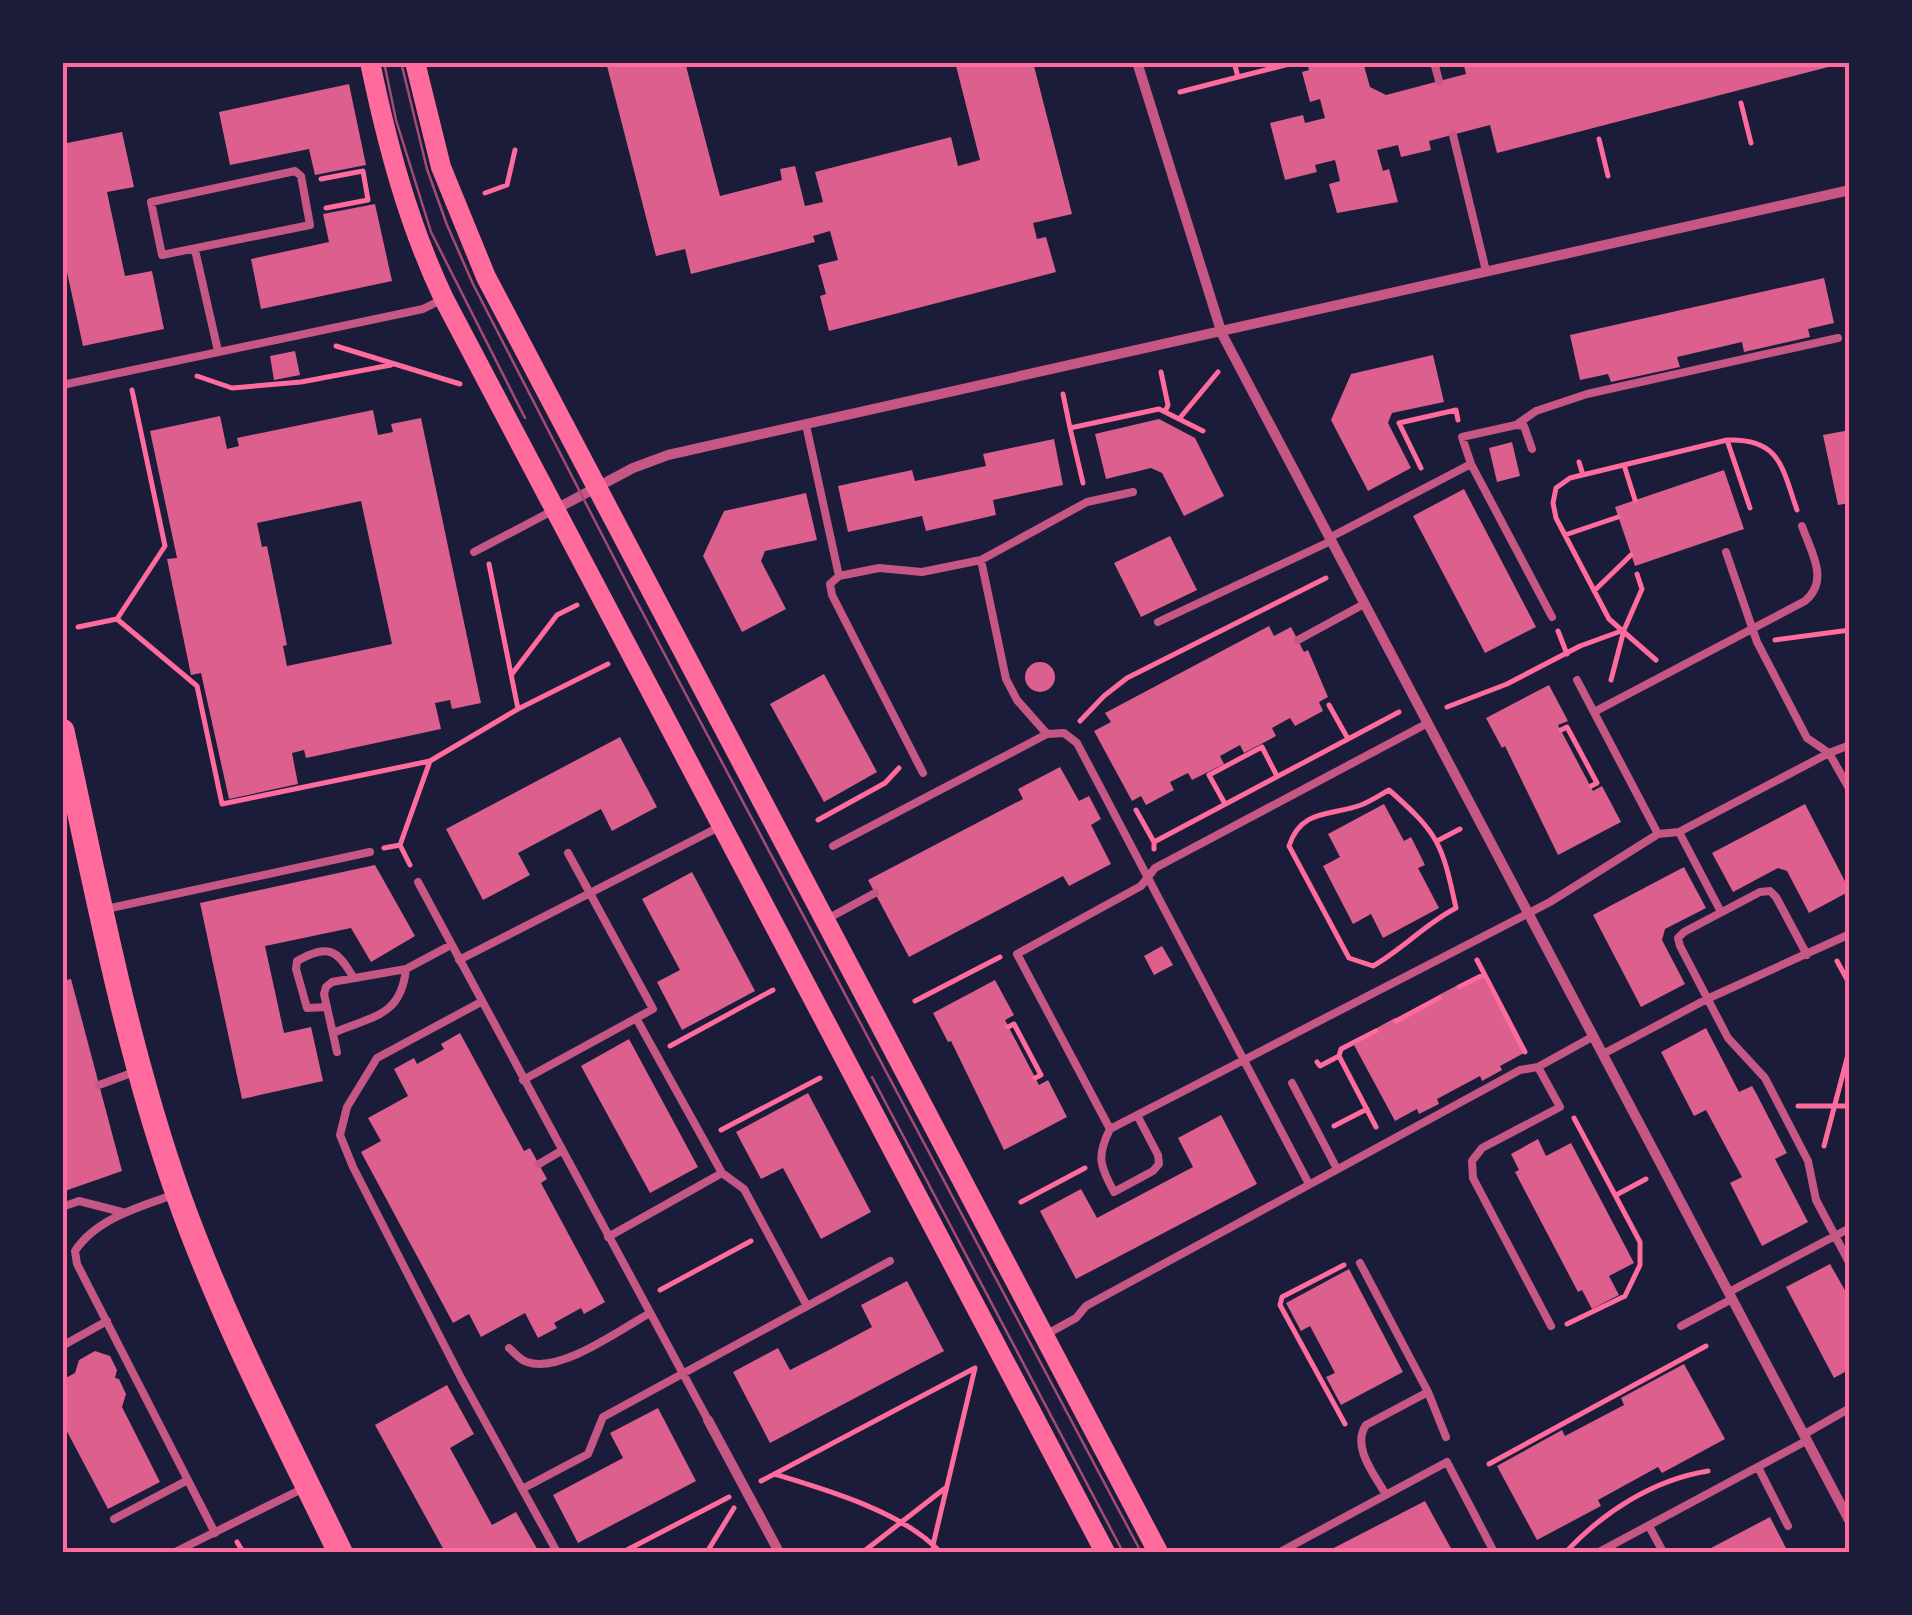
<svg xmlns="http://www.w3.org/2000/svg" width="1912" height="1615" viewBox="0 0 1912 1615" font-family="'DM Sans',sans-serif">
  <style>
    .building { fill: #dd5f8e; fill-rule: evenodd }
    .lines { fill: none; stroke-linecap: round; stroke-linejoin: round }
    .path { stroke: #ff6b9d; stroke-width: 5 }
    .service { stroke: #c65784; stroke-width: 8 }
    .minor { stroke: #c65784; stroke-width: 10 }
    .secondary { stroke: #ff6b9d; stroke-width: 20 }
    .primary { stroke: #ff6b9d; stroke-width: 25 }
    .tram { stroke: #a44b75; stroke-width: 2.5 }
    .neatline { fill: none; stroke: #ff6b9d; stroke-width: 4 }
  </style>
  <rect width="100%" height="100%" fill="#1b1b3a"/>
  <path class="building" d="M606,62H685L720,196L782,180L780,169L795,166L805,206L823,202L815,172L951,137L958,166L980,160L955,62H1033L1072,214L1033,223L1037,239L1046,237L1056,272L829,331L820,296L826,294L818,265L838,260L830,231L813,236L815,242L691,274L685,249L656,256Z
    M1307,62H1363L1370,87L1386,95L1466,74L1463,62H1491L1492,67L1511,62L1840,64L1497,153L1490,125L1429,141L1431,150L1401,157L1398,145L1377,150L1383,171L1389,169L1398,202L1337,213L1329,184L1340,181L1335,160L1315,165L1317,172L1285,180L1270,123L1303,115L1305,123L1325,118L1320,99L1310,102L1302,72L1309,70Z
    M349,84L366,165L315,175L309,149L230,165L219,112Z
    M122,132L134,187L107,192L125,276L152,271L164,329L83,346L62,249V144Z
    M375,204L392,281L261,309L251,259L329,242L323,214Z
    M1824,278L1834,323L1808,329L1810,337L1744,352L1742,342L1677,357L1680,367L1611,382L1608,374L1580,380L1570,335Z
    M295,351L300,375L274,380L270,356Z
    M1433,355L1444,402L1392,413L1388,423L1411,468L1368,491L1331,420L1351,374Z
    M373,410L378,435L393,432L391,424L421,418L481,703L452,709L450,700L435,703L441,729L306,758L304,750L292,753L298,784L229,799L201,673L191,675L167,559L177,558L150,431L220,416L227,449L239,446L237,438ZM361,501L392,644L287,666L283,646L287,645L267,546L262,547L257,523Z
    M1159,419L1195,438L1224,496L1184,516L1162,473L1151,468L1106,479L1095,434Z
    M1850,430V503L1838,505L1823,435Z
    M1054,439L1063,485L993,500L996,515L926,531L922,516L848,532L838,486L912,470L915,481L986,466L983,454Z
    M1512,442L1520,476L1497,482L1489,448Z
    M1724,470L1744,529L1635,566L1615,507Z
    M1464,489L1536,627L1485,653L1413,516Z
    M806,493L817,540L765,551L761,561L786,609L742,632L703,556L724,511Z
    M1170,536L1197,590L1141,617L1114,563Z
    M1269,626L1274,636L1291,627L1304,652L1308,650L1328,697L1319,702L1323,711L1295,726L1290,718L1272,728L1276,736L1244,753L1240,745L1220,756L1224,764L1192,780L1188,773L1170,782L1174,790L1146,805L1141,796L1132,801L1094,731L1111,722L1105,713Z
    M1025 677a15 15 0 1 1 30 0a15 15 0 1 1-30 0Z
    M824,674L877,772L824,802L770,704Z
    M1549,685L1568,721L1558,725L1593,791L1602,786L1621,822L1558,855L1505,746L1502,748L1486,718Z
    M620,737L657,807L612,831L601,809L518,853L530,875L483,900L446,829Z
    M1060,767L1079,801L1089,796L1101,819L1091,825L1111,864L1069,886L1063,876L909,957L868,880L1023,799L1018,789Z
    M1384,804L1404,841L1411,837L1425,865L1418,868L1439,908L1383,938L1371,914L1353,924L1323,866L1340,857L1328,834Z
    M1805,804L1850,891L1809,913L1787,871L1778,868L1733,892L1712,853Z
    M375,865L415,936L371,962L351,928L265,946L284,1033L311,1027L323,1081L242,1099L200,903Z
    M1684,867L1706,908L1665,929L1662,940L1685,984L1641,1007L1593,915Z
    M692,872L755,991L682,1030L657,982L680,970L642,899Z
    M1162,946L1173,965L1154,975L1144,956Z
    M1483,977L1524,1053L1500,1066L1502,1070L1482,1081L1480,1076L1437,1099L1439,1104L1419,1114L1417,1109L1395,1121L1354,1045L1377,1033L1375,1029L1395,1018L1397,1022L1440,1000L1437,996L1458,985L1460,989Z
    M71,979L122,1171L62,1192V981Z
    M995,980L1014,1015L1005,1020L1039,1085L1048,1080L1067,1117L1004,1150L951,1041L948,1042L933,1013Z
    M1706,1028L1739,1092L1752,1086L1756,1093L1787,1153L1775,1159L1808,1222L1762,1246L1730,1183L1742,1177L1706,1110L1694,1116L1661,1052Z
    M460,1033L524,1151L530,1148L547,1179L541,1183L605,1302L584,1314L581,1308L554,1323L557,1328L538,1338L525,1313L481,1337L469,1314L453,1323L361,1152L381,1141L368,1118L408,1096L394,1069L414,1058L417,1064L444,1049L441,1044Z
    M629,1039L698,1167L650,1193L581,1066Z
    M808,1093L871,1212L821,1239L783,1168L761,1179L736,1132Z
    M1221,1115L1257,1184L1076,1279L1040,1211L1081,1189L1097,1218L1193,1167L1178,1138Z
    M1538,1139L1546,1156L1571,1143L1634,1263L1609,1276L1619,1295L1592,1309L1582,1290L1578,1292L1515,1172L1519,1170L1511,1154Z
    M1830,1264L1850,1299V1369L1834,1378L1786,1287Z
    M1349,1269L1403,1372L1341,1405L1326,1377L1335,1373L1310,1326L1301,1331L1286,1303Z
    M907,1281L944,1351L770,1443L733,1372L778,1348L790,1370L831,1349L872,1327L861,1305Z
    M95,1351L110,1356L117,1370L115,1378L119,1379L126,1394L122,1407L160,1482L108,1509L62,1422V1380L75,1373L79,1360Z
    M1684,1364L1725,1439L1662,1473L1658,1467L1598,1500L1601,1506L1537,1540L1497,1466L1562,1430L1565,1436L1624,1405L1621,1398Z
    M447,1385L474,1434L450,1448L492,1525L516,1512L539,1552H445L375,1425Z
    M658,1408L696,1481L578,1543L553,1495L623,1458L610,1433Z
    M1425,1501L1453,1552H1326Z
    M1770,1517L1788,1552H1713L1711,1548Z"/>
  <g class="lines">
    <path class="path" d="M1238,77L1297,62
      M1180,92L1238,77L1234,62
      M1741,103L1751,143
      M1599,139L1608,176
      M321,179L363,171L368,200L326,208
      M485,193L507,185L515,150
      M336,346L460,384
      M1161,372L1168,405L1165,412
      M197,376L232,388L301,382L391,365
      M1063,394L1070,428L1159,409L1203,431
      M1179,419L1218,372
      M1070,428L1083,483
      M1727,440L1750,508
      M1579,462L1583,475
      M1624,465L1635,500
      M1421,468L1399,423L1456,410L1458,420
      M1565,535L1618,517
      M489,564L518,709
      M1594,591L1631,555
      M117,619L165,546L132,390
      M78,627L117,619L197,686L222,804L430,761L518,709L608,664
      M1558,631L1567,654
      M1775,640L1850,630
      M1656,660L1609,619L1556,518L1553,503L1556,488L1570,478L1727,440C1780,438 1782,467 1797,510
      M512,674L557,615L577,605
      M1611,680L1624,630L1642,589L1637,574
      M1329,705L1348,739
      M1447,707L1507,684L1580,646L1624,630
      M1080,721L1104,696L1127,678L1326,578
      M1561,730L1567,727L1597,783L1591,786
      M1262,747L1277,776
      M1209,775L1262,747
      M1209,775L1225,804
      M1389,790C1439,834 1442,843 1456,908C1425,924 1403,949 1373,966L1349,958L1289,846C1301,808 1332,816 1361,805C1371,801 1380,795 1389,790Z
      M1136,810L1154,842V849
      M818,820L885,783L899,768
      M1437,841L1460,829
      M1154,842L1399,712
      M400,845L430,761
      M384,848L400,845L410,865
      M1477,960L1525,1052
      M1837,961L1850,985
      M1459,987L1483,975
      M915,1001L1000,957
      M1396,1021L1439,998
      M1008,1027L1014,1024L1041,1075L1035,1078
      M1376,1031L1341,1049L1339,1056L1376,1127
      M670,1046L773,990
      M1317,1062L1320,1066L1339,1056
      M1798,1106H1850
      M1334,1126L1367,1109
      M721,1130L820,1078
      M1824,1146L1850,1047
      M1616,1195L1646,1179
      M1021,1202L1085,1168
      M1344,1265L1282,1297L1280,1305L1345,1424
      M660,1290L751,1241
      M1567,1324L1625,1296L1640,1265V1242L1574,1118
      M1489,1464L1706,1346
      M774,1474C824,1489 904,1512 940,1552
      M761,1481L975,1368
      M237,1542L243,1552
      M623,1552L729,1497
      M707,1552L734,1508
      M863,1552L944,1489
      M934,1552L933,1545L975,1368
      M1566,1552C1603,1512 1653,1480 1708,1471"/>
    <path class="service" d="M1434,62L1439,81
      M1453,135L1486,271
      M295,171L301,176L310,225L162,255L151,202Z
      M195,250L218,351
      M62,385L423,309L443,299
      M806,425L839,576
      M1516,425L1524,426L1532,449
      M1471,464L1462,437L1516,425L1536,411L1587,394L1838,338
      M1329,538L1471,464L1552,617
      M474,552L554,510
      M1726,552L1757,642L1807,738L1829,753L1850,790
      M981,560L1006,679L1017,700L1047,734
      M1158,622L1331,541
      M1298,640L1364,604
      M1577,680L1658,834
      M1594,712L1805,601C1830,580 1811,552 1802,526
      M923,773L832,595L830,584L839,576L879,568L922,572L981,560L1087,502L1133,492
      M1679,832L1721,912
      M833,846L1047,734L1064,733L1077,743L1309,1184
      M418,882L708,1420
      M106,909L370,852
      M829,918L875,893
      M1807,955L1776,897L1770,891L1760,892L1684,932L1678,938L1680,946L1728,1038L1765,1078L1808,1161L1816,1200L1850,1264
      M459,960L721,826
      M481,1002L377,1058L347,1107L340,1135L353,1167L461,1378L557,1552
      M327,1007L307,1008L296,969L297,961C328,944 337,949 353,977
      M636,1018L722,1173L744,1189L807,1306
      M333,1033C372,1016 401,1017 406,969
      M337,1052L324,994L326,987L332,982L406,969L451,945
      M1603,1054L1707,999L1850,934
      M1538,1067L1560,1107L1482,1148L1472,1161L1473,1178L1551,1326
      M523,1080L653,1009L568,853
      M1292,1083L1337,1169
      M99,1085L137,1071
      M1137,1115L1158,1155L1159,1164L1153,1171L1114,1192C1100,1165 1096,1157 1110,1129L1550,902L1658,834L1679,832L1829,753L1850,745
      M1110,1129L1017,954L1141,886L1155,868L1428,723
      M539,1164L561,1151
      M173,1195C139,1207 96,1219 75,1251L77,1264L215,1533
      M62,1207L79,1201L122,1212
      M608,1237L722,1173
      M1360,1263L1428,1392L1446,1437
      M1729,1292L1850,1228
      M1681,1326L1732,1299
      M1047,1334L1076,1318L1086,1306L1520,1070L1538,1067L1594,1036
      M62,1346L107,1321
      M509,1348C515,1353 520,1360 527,1362C560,1374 621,1329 650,1313
      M1803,1435L1850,1408
      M1758,1467L1788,1526
      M522,1489L588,1454L603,1417L890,1261
      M1386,1495C1375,1475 1351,1447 1366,1425L1428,1392
      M114,1519L188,1480
      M1649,1526L1663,1552
      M175,1552L304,1488
      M1280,1552L1447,1462L1494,1552
      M1599,1552L1806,1441"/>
    <path class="minor" d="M1137,62L1222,334L1850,1522
      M556,509L633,468L668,455C1062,369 1455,277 1850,190
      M708,1420L779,1552"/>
    <path class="secondary" d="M370,62C387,144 408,223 444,299L1105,1552
      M415,62L441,167L486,277L1158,1552"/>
    <path class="primary" d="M62,731C96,885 125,1044 178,1194C222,1318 283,1434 340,1552"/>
    <path class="tram" d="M384,62L396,120L431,232L525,418
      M401,62L427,169L447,225L473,284L630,589L1141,1552
      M872,1077L1123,1552"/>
  </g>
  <rect width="1912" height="1615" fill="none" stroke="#1b1b3a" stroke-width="130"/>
  <rect x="65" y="65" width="1782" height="1485" class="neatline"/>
</svg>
